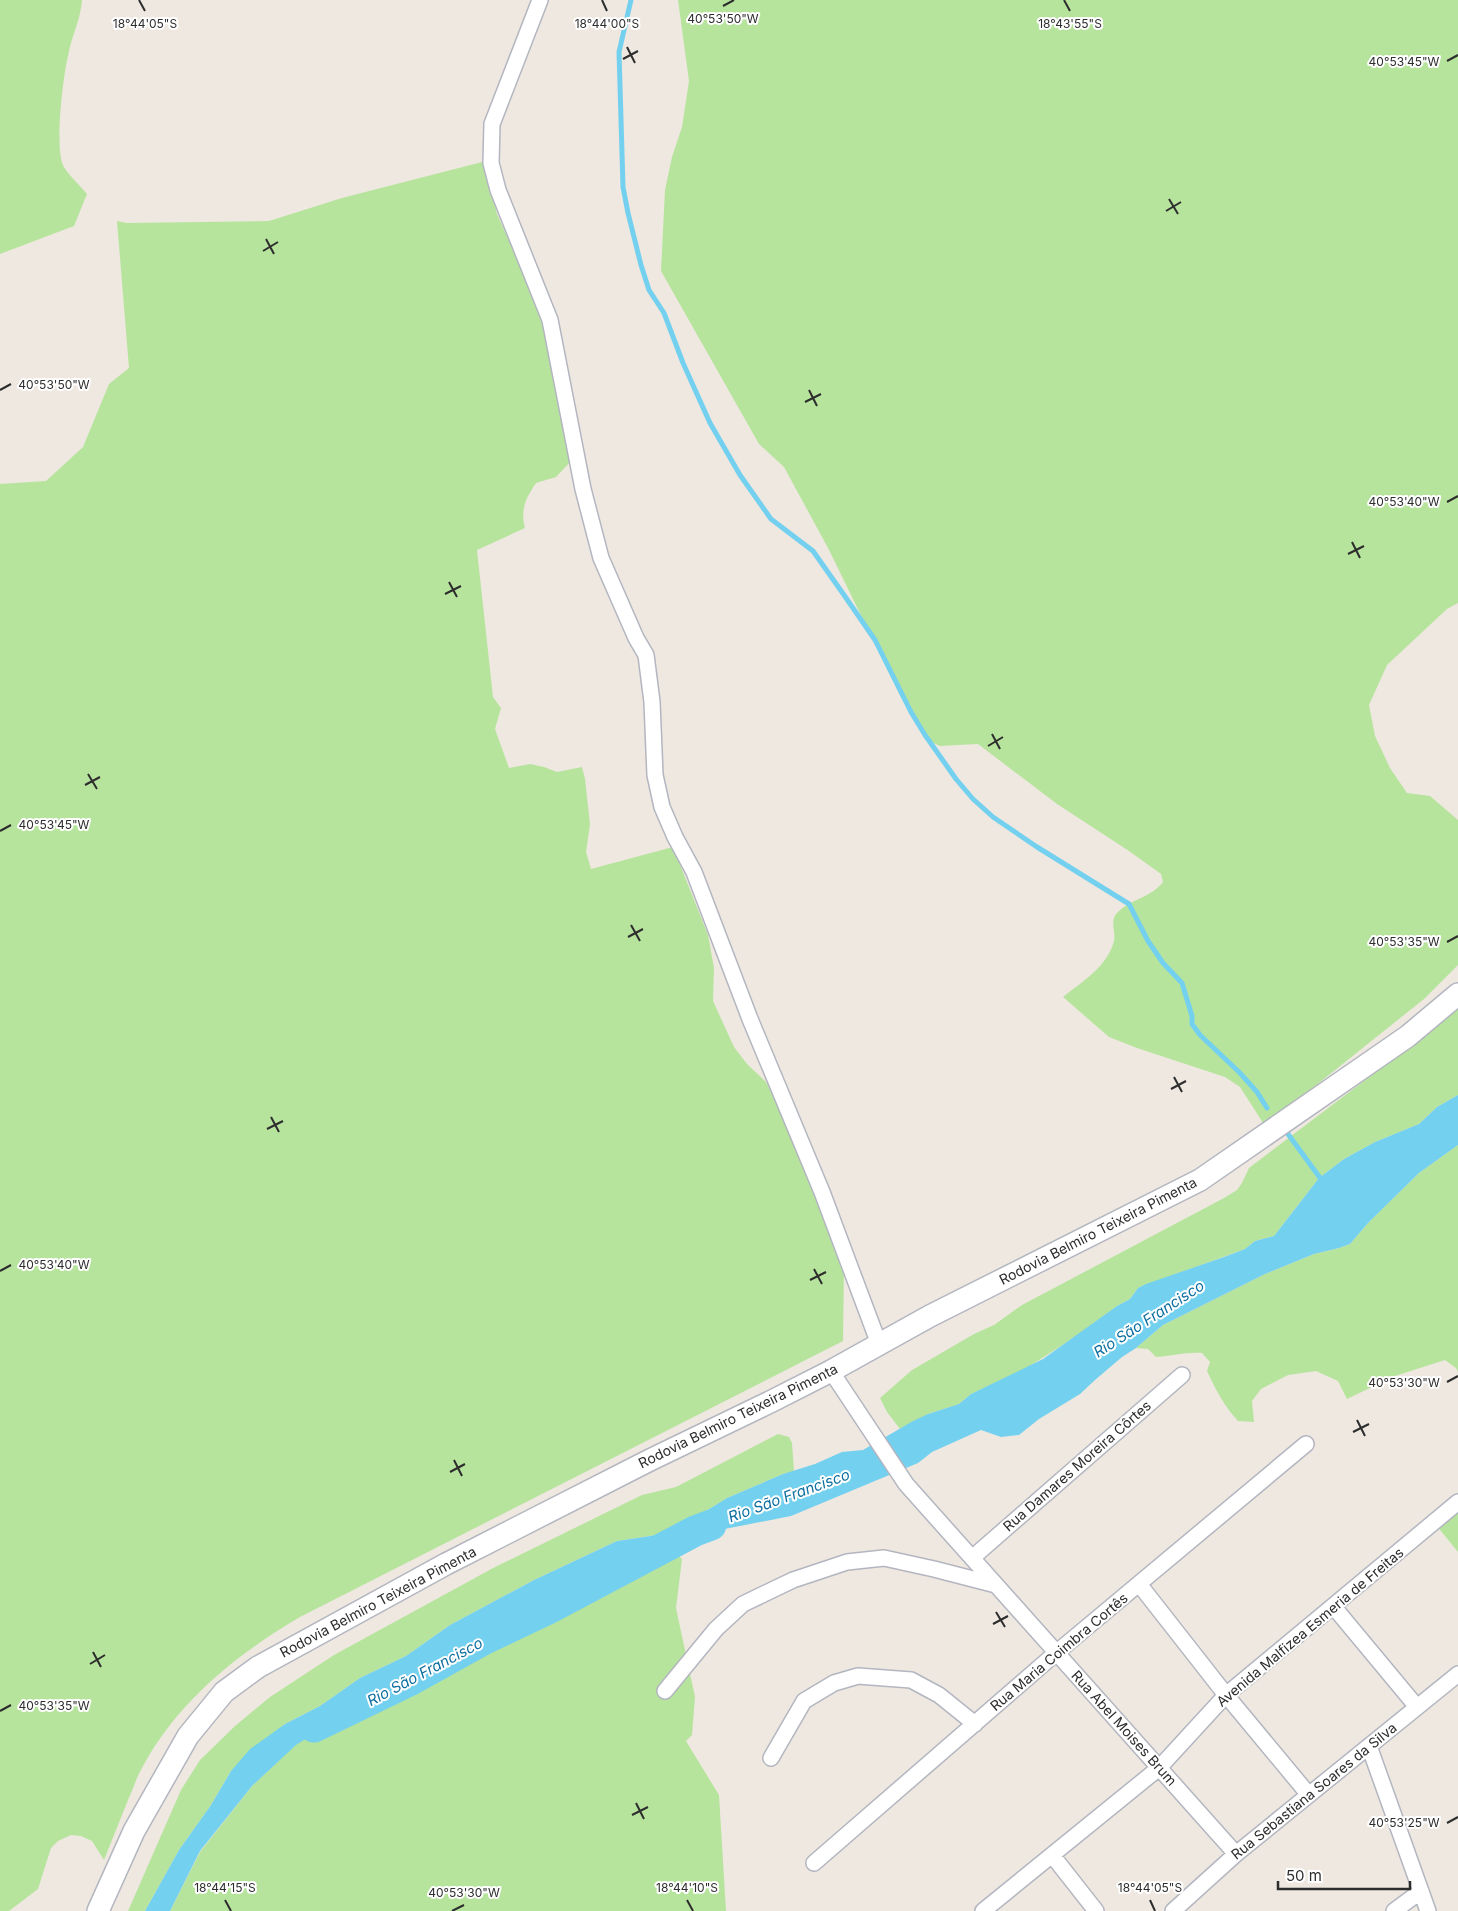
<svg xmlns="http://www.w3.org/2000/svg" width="1458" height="1911" viewBox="0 0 1458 1911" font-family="Inter,sans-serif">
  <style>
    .green { fill: #b7e49d }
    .water { fill: #74d0ef }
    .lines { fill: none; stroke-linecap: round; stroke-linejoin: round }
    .stream { stroke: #74d0ef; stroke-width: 5 }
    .river { stroke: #74d0ef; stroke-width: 31 }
    .street-casing { stroke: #b3b6c0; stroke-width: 18 }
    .secondary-casing { stroke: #b3b6c0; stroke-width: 24 }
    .street { stroke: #fff; stroke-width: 15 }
    .secondary { stroke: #fff; stroke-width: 21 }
    .ticks { fill: none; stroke: #2d2d2d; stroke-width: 2 }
    .labels { text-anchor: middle; stroke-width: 4; stroke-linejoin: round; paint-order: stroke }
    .street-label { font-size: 14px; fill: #2d2d2d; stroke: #fff }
    .water-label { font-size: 15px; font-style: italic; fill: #0e70a0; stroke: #fff }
    .ticks-label { font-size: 12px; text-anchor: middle; fill: #2d2d2d; stroke: #fff; stroke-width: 4; stroke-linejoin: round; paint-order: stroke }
  </style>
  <rect width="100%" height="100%" fill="#eee8e0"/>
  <path class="green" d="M0,0H82C81,19 71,37 68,56C63,76 54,151 64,167C70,177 80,185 87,194L74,226L0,254Z
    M678,0H1458V603L1447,609L1387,665L1369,705L1375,736L1390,768L1407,793L1430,796L1458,820V965L1424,999L1265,1126L1240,1087L1225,1077L1137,1048L1109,1037L1063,997C1083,981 1107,967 1114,941C1116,931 1109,920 1118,912C1131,899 1152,897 1163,882L1161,874L1129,851L1057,804L978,744L940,746L925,739L900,695L828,548L784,467L759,444L661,271L665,190L672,157L682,127L689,81Z
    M486,161V173L497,214L537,303L554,345L574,458L556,477L536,483C526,498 520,509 525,528L477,550L493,697L501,708L495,729L509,768L530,764L544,767L557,772L582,767L585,779L590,824L586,852L591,869L673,847L708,935L714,968L713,1001L734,1047L747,1064L766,1082L782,1113L799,1159L829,1214L844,1267L843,1341L300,1617C237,1654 177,1702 142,1768C136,1778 133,1790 128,1800C120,1820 112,1840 104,1860L92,1841L81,1836L71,1835L58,1841L51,1848L38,1889L9,1911H0V484L46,481L83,447L109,384L129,368L117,221L127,223L269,221L342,198Z
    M1458,1002V1095L1437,1107L1419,1124L1375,1142L1344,1159L1319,1178L1274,1236L1255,1241L1245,1249L1138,1288L1130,1299L1117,1306L1078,1335L1025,1369L971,1394L959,1404L928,1414L900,1429L887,1412L880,1398L912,1370L974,1334L994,1325L1022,1305L1224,1198L1237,1190L1242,1183L1249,1168L1397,1056Z
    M1458,1145V1372L1456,1368L1445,1360L1395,1376L1347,1399L1338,1381L1316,1371L1288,1375L1261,1389L1252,1401L1254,1422L1238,1421C1224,1406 1216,1390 1207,1371L1210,1362L1202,1353C1186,1352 1172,1356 1156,1357L1148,1349L1136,1348L1163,1325L1265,1274L1314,1254L1339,1248L1350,1244L1368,1223L1419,1173Z
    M778,1434L789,1437L792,1443L794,1471L783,1474L727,1498L685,1524L657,1535L617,1541L534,1580L450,1625L406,1656L360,1678L320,1706L285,1724L231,1771L211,1805L179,1850L145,1911H128L181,1790L200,1760L235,1726L270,1697L334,1655L495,1567L642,1495L676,1487Z
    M1458,1499V1552L1432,1520Z
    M666,1544L682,1559L676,1608L695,1697L692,1735L686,1741L719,1795L726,1911H170L200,1852L252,1786L296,1744L370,1698L403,1683L424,1669L440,1653L458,1649L482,1648L503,1637L562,1597L603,1572L635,1563L653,1554Z"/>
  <path class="water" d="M1458,1095V1145L1419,1173L1368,1223L1350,1244L1339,1248L1314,1254L1265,1274L1163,1325L1136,1348L1122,1357L1095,1380L1080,1394L1039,1419L1019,1435L1001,1437L981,1430L932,1452L918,1463L791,1516L699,1534L687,1540L666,1544L653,1554L635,1563L603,1572L562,1597L503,1637L482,1648L458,1649L440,1653L424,1669L403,1683L370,1698L296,1745L252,1786L200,1851L170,1911H145L179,1850L211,1805L231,1771L250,1749L285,1724L320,1706L360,1678L406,1656L450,1625L534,1580L617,1541L657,1535L685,1524L727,1498L783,1474L815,1464L842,1452L863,1450L913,1421L928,1414L959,1404L971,1394L1043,1359L1117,1306L1130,1299L1138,1288L1146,1284L1224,1257L1245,1249L1255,1241L1274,1236L1319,1178L1344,1159L1375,1142L1419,1124L1437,1107Z"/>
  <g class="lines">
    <path class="stream" d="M631,0L619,52L623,187L628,213L641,265L649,290L664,313L683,363L710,423L740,475L771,519L813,551L844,595L875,640L911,712L925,735L956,779L973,799L993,817L1037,847L1129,904L1148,941L1163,963L1182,983L1192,1016V1024L1200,1035L1239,1072L1257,1092L1267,1108
      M1288,1134L1323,1182"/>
    <path class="river" d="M314,1727L411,1680L485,1639L548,1609L695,1531L711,1525"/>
    <defs>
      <path id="street" d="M540,0L492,124L491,163L498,190L550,320L583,489L601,558L636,638L646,655L652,702L655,775L662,807L675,837L694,872L750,1019L822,1192L879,1344
        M831,1371L906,1484L1236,1854
        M972,1558L1182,1375
        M1139,1584L1226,1695L1309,1795
        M1333,1606L1417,1707
        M665,1691L716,1629L743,1604L793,1580L847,1562L884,1558L934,1569L996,1585
        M1369,1746L1428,1911
        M771,1758L804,1701L834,1683L858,1676L911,1680L939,1695L975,1724
        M1052,1855L1096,1911
        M814,1863L1056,1653L1306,1444
        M983,1911L1159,1768L1226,1695L1458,1502
        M1173,1911L1236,1854L1458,1674
        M1394,1911L1421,1891"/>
      <path id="secondary" d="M98,1911L134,1831L188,1736L224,1692L258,1667L446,1564L650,1460L772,1401L831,1371L930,1316L1200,1180L1408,1036L1458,994"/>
    </defs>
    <use href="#street" class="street-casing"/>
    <use href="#secondary" class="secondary-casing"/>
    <use href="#street" class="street"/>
    <use href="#secondary" class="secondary"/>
  </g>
  <path class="ticks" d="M139,0L145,11M602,0L607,11M1064,0L1070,11M723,6L734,0M627,47L635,63M623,59L638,51M1447,61L1458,55M1169,199L1178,214M1166,211L1181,202M266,239L274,254M263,251L278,242M0,390L11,384M809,390L817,406M805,402L821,394M1447,502L1458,496M1352,542L1360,558M1348,554L1364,546M449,582L457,597M445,594L461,586M992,734L1000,749M988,746L1003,737M88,774L97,789M85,785L100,777M0,831L11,825M631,925L640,941M628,937L643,929M1447,942L1458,936M1174,1077L1182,1092M1171,1089L1186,1081M271,1117L279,1132M267,1129L283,1121M814,1269L822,1284M0,1271L11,1265M810,1280L826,1272M1447,1382L1458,1376M1357,1420L1365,1436M1353,1432L1369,1424M454,1460L462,1476M450,1472L465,1464M996,1612L1005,1627M993,1624L1008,1616M93,1652L101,1667M90,1664L105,1655M0,1711L11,1705M636,1803L644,1819M632,1815L648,1807M1447,1823L1458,1817M225,1900L231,1911M687,1900L693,1911M1150,1900L1155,1911M452,1911L464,1905"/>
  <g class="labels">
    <g class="street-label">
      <text transform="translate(1098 1231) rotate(-27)" y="5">Rodovia Belmiro Teixeira Pimenta</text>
      <text transform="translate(738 1416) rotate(-26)" y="5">Rodovia Belmiro Teixeira Pimenta</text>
      <text transform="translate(1077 1466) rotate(-41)" y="5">Rua Damares Moreira Côrtes</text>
      <text transform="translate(378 1602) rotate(-28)" y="5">Rodovia Belmiro Teixeira Pimenta</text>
      <text transform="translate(1310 1627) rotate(-40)" y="5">Avenida Malfizea Esmeria de Freitas</text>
      <text transform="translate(1059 1652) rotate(-40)" y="5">Rua Maria Coimbra Cortês</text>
      <text transform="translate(1124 1728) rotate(48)" y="5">Rua Abel Moises Brum</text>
      <text transform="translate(1314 1791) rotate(-39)" y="5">Rua Sebastiana Soares da Silva</text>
    </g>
    <g class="water-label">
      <text transform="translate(1149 1319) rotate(-33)" y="5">Rio São Francisco</text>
      <text transform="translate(789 1496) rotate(-20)" y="5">Rio São Francisco</text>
      <text transform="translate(425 1672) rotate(-28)" y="5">Rio São Francisco</text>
    </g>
  </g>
  <g class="ticks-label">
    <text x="723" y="23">40°53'50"W</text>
    <text x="145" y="28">18°44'05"S</text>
    <text x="607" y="28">18°44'00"S</text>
    <text x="1070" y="28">18°43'55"S</text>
    <text x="1404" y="66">40°53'45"W</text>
    <text x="54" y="389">40°53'50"W</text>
    <text x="1404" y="506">40°53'40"W</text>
    <text x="54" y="829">40°53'45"W</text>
    <text x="1404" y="946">40°53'35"W</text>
    <text x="54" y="1269">40°53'40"W</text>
    <text x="1404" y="1387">40°53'30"W</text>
    <text x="54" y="1710">40°53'35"W</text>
    <text x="1404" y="1827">40°53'25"W</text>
    <text x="225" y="1892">18°44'15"S</text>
    <text x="687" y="1892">18°44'10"S</text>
    <text x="1150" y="1892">18°44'05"S</text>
    <text x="464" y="1897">40°53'30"W</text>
  </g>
  <path d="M1278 1881v8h132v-8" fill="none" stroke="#2d2d2d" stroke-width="2.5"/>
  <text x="1286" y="1881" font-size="15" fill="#2d2d2d" stroke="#ffffff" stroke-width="4" paint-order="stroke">50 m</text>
</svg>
